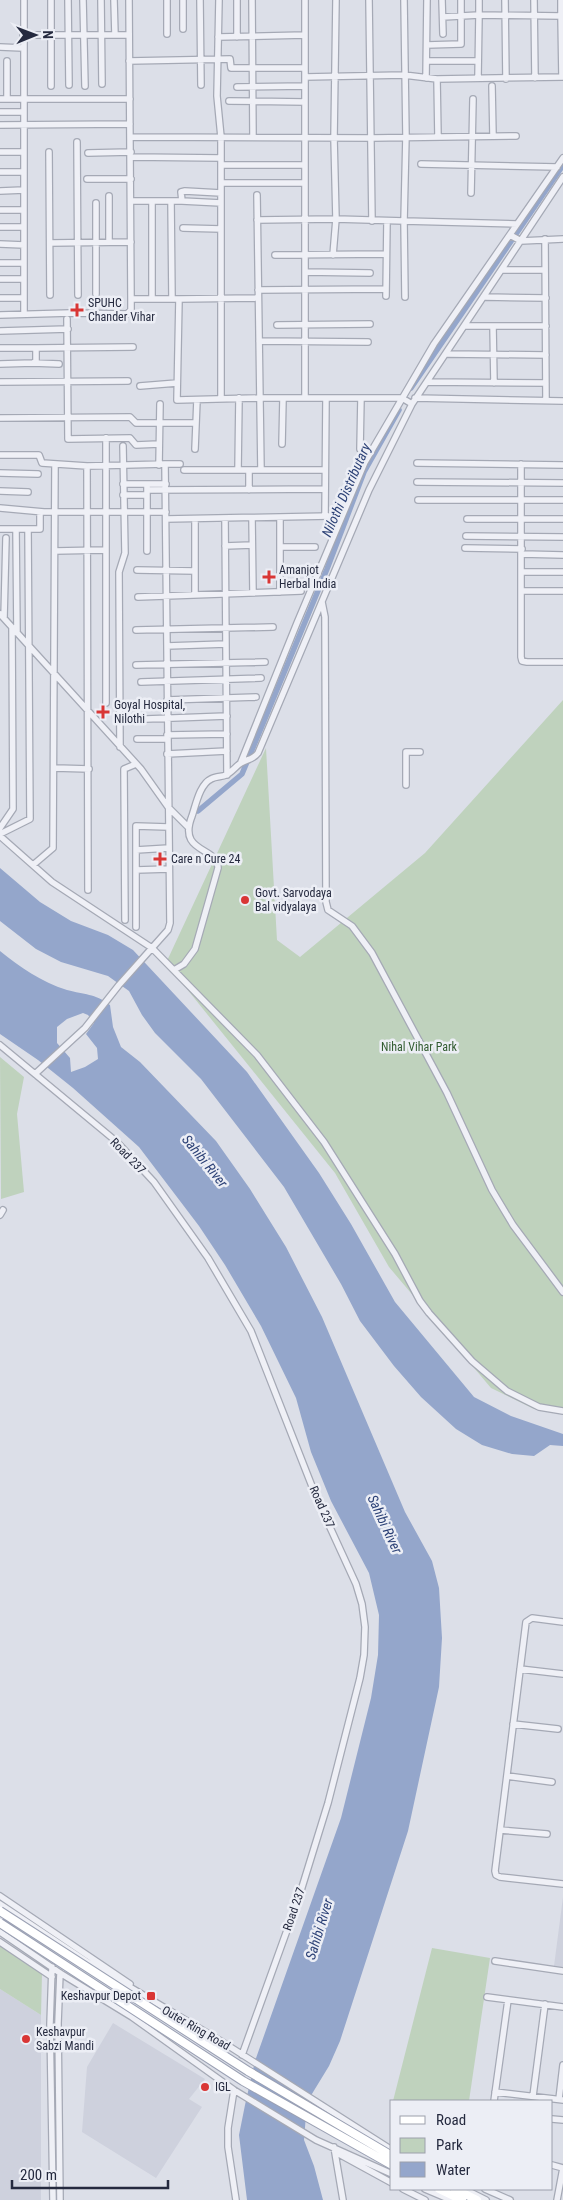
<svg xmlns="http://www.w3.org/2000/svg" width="563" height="2200" viewBox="0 0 563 2200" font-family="'Roboto Condensed',sans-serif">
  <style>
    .built { fill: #ced1dd }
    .green { fill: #bfd2bd }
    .water { fill: #94a6cb; fill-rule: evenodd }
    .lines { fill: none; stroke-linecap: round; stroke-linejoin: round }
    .canal { stroke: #94a6cb; stroke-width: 5.5 }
    .minor-casing { stroke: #a5a9b5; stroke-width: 8 }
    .major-casing { stroke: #9ba1b4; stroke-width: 10 }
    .minor { stroke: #eff0f6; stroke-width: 5.5 }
    .major { stroke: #fff; stroke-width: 8 }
    .major-bridge-casing { stroke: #9ba1b4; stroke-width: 10; stroke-linecap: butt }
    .major-bridge { stroke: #fff; stroke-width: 8 }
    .poi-dot { fill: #d93635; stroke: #eceef5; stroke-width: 2 }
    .labels { text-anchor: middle; stroke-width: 5; stroke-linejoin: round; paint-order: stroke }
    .poi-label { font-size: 12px; fill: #252a3f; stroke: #eceef5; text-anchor: start }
    .park-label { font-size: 12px; fill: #325c31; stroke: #eceef5 }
    .street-label { font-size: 12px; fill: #252a3f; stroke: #eceef5 }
    .water-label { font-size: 14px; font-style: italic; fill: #2c4176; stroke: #eceef5 }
  </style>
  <rect width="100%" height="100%" fill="#dcdfe8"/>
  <path class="built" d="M563,1897V1968L554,1966Z
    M0,1989L41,2015V2200H0Z
    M113,2023L205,2079L189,2099L202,2107L156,2178L82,2132L87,2067Z"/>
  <path class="green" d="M563,700V1414L534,1409L491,1388L389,1267L335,1173L166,963L266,748L277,940L300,957L425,853Z
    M0,1057L24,1077L17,1114L24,1192L1,1199Z
    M0,1946L42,1974L41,2015L0,1989Z
    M432,1948L490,1958L469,2101H393Z"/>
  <path class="water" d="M0,868L40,902L71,921L108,935L133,950L247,1072L319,1173L351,1224L395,1302L474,1397L511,1416L563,1434V1446L550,1445L534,1456L512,1454L482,1445L456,1429L421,1397L394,1366L360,1321L341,1284L284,1187L201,1079L155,1033L142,1015L129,991L108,976L61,962L36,949L0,921Z
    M0,951C20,967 41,982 67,990C85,995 94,993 110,1005L113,1027L121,1047L140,1062L216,1141L250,1189L286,1247L322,1317L405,1512L432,1561L439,1588L442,1638L439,1687L408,1831L340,2041L329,2066L307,2102L304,2140L314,2166L323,2200H247L239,2135L245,2105L255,2061L341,1818L371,1698L378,1655L379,1615L369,1573L331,1501L311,1452L296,1398L261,1326L225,1265L199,1226L139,1147L73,1088L38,1060L0,1034ZM83,1013L88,1015L94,1023L86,1034L97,1048L98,1059L85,1067L71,1072L70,1058L57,1043V1027L67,1019Z"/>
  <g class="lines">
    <path class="canal" d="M411,388L563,165
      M198,811L242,774L327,569L364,472L399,410"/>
    <defs>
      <path id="minor" d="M24,0V314
        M68,0L69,85
        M83,0L85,86
        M101,0L102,84
        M114,0L115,35
        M129,0L131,299H179L177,400L260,398H402L412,404
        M167,0V34
        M183,0V29
        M200,0L201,85
        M219,0L217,96L221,137V399
        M237,0V37
        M252,0L253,137
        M369,0L372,221
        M404,0L406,136L404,221L517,224
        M442,0L443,34
        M479,0V15L561,16L562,77
        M505,0L506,79
        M534,0L535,78
        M561,0V16H563
        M443,17L479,15L478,77
        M23,35H129
        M218,37L305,35
        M427,45L461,44V0
        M0,47L23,48
        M129,61L230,59L231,68H305
        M427,61H478
        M305,77L404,75L437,79L563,77
        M426,78L427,0
        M437,79L438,137
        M51,86V0
        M492,86L493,136
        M237,87L305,86
        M0,99H130
        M7,99V61
        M229,101L305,102
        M0,112H23
        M0,125L130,124
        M131,137L372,138L516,136
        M77,142L78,295
        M0,152H23
        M49,152L50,295
        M88,153L131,152
        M131,157L221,158
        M421,164L557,167
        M221,165H304
        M0,172H24
        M87,179H131
        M221,183H304
        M0,191L24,190
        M471,193L473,99
        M257,195L261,470
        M109,196V242
        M131,201H182L181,192L185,191L221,193
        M152,201V299
        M171,201L172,299
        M182,201L221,203
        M0,210H24
        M257,220L336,219L404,221L405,297
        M0,227H24
        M183,228L221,229
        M510,235L521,241L563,239
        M545,239L546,400
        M50,243L131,242
        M0,244L24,245
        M275,255L386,254
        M333,255L336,219L334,138L336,0
        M0,263H24
        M502,270H545
        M305,272L370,273
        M0,279H24
        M258,290L386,289
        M96,294V203
        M386,296L387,221
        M485,297L546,298
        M0,298H24
        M179,299L258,298
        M0,315L70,313L127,314L131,310V299
        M67,319L68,439L130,438L136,445L159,444
        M277,325L370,324
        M465,326H546
        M493,326L494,383
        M0,331L68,329
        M259,341L368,342
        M0,348H36
        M447,354L546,355
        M33,363L59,364
        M0,364L33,363L36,361V348L133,347
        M0,382L128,381
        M427,382L546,383
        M140,386L177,383
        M305,398V0
        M415,398L563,401
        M0,418L130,417L136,423H196
        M106,438V703
        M282,444L283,399
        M195,449L197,400
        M360,449L361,398
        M0,455H39L42,463L87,466
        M417,463L563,465
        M165,464H180
        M521,464V657L522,661L527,662H563
        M159,465L160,404
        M184,470H325
        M238,470L239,398
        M249,470V490
        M0,473L38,474
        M417,482L563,483
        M123,484H166
        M147,490L325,489
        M0,491L28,492
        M123,495H147
        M418,500H563
        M0,508L44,512H166
        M325,516L326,399
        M225,518L227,775
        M252,518L253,593
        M166,519L330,516
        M467,519H563
        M0,529H40V512
        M16,529L17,633
        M466,536L563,537
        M225,546L252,545
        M280,547H315
        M465,548L522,549
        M55,551L105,550
        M147,551V484
        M522,554L563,555
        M137,570L195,571
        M522,572H563
        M522,591H563
        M280,592V517
        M195,594V519
        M138,597L301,591
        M322,602L325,617L326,902L328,910L352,926L372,953L447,1093L492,1190L513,1225L563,1292
        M0,614L141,769L168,807L188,827
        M4,618L6,538
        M136,630L273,627
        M167,646L226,644
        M136,665L265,662
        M141,682L261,678
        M167,700L256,697
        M146,719L227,716
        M167,735L227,734
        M137,739H167
        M120,747L119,572L125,553L123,446
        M167,754L227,751
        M241,762L297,623L365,462L434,344L563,158
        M55,768L89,769
        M406,785V752H420
        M0,828L13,809L12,628
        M0,834L30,819L28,529
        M0,836L52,882L152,948L257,1055L324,1142L395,1254L420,1301L429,1313L472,1361L507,1391L539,1407L563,1411
        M136,850L169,848
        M33,865L53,848L55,464
        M136,870L169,869
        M125,920L124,769L136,764
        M136,927V826L168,827
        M174,970L184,964L195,949L218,868C218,846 177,854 192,816C196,804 200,784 211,779C216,776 222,777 226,775C232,772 236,766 241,763C247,759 253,760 258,753L369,490L412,404L563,177
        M0,1045L117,1142L154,1182L208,1258L251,1331L317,1499L356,1584L362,1604L365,1627L364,1655L360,1678L328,1803L299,1897L242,2055
        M35,1074L85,1028L119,985L168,930L170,923L165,464L87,466L88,890
        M0,1215L3,1210
        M563,1622L532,1618L526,1622L495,1871L496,1875L500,1877L563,1884
        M520,1669L563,1674
        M513,1724L558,1729
        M507,1776L552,1782
        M500,1830L547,1834
        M0,1896L130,1984
        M0,1904L86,1961L224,2043L392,2150
        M0,1932L60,1973L132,2017L234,2090L316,2140L392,2174
        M0,1942L52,1977
        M495,1961L563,1971
        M52,1967L50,2024L53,2200
        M487,1997L563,2007
        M234,2090L228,2128V2147L236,2200
        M495,2092L563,2100
        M533,2096L545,2004
        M559,2099L563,2065
        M494,2101L508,2000
        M552,2119L563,2120
        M334,2147L343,2200
        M339,2154L392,2183
        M552,2165L563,2168
        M403,2189L425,2200
        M425,2189L451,2200
        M464,2189L486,2200
        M485,2189L510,2200
        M60,2200L58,2023L60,1973
        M557,2200L563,2168"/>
      <path id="major" d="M439,2189L462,2200
        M455,2189L477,2200"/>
    </defs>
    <use href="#minor" class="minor-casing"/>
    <use href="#major" class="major-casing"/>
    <use href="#minor" class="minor"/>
    <use href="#major" class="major"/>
    <defs>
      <path id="major-bridge" d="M0,1911L248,2071L392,2156
        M0,1923L243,2081L392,2165"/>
    </defs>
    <use href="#major-bridge" class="major-bridge-casing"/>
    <use href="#major-bridge" class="major-bridge"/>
  </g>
  <g class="poi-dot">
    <path d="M74.5 302.5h5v5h5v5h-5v5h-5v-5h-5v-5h5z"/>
    <path d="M266.5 569.5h5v5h5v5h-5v5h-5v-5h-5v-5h5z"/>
    <path d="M100.5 704.5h5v5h5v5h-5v5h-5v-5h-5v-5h5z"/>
    <path d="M157.5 851.5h5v5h5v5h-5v5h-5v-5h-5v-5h5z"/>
    <circle cx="245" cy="900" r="5"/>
    <rect x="146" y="1991" width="10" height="10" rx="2.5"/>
    <circle cx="26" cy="2039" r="5"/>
    <circle cx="205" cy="2087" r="5"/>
  </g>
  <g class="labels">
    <g class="poi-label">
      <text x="88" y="307">SPUHC<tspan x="88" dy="14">Chander Vihar</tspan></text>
      <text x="279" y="574">Amanjot<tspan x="279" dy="14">Herbal India</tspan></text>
      <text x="114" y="709">Goyal Hospital,<tspan x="114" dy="14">Nilothi</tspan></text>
      <text x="171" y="863">Care n Cure 24</text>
      <text x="255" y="897">Govt. Sarvodaya<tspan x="255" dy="14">Bal vidyalaya</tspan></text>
      <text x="141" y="2000" text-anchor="end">Keshavpur Depot</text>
      <text x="36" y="2036">Keshavpur<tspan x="36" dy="14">Sabzi Mandi</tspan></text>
      <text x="215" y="2091">IGL</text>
    </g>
    <g class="park-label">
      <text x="419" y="1051">Nihal Vihar Park</text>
    </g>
    <g class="street-label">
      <text transform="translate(128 1156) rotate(46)" y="4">Road 237</text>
      <text transform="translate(322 1507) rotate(66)" y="4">Road 237</text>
      <text transform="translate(294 1909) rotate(-71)" y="4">Road 237</text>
      <text transform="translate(196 2028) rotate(30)" y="4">Outer Ring Road</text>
    </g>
    <g class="water-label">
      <text transform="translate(346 490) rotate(-66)" y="5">Nilothi Distributary</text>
      <text transform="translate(205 1161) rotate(51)" y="5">Sahibi River</text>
      <text transform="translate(385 1524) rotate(65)" y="5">Sahibi River</text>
      <text transform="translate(319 1929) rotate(-73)" y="5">Sahibi River</text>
    </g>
  </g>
  <rect x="390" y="2100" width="162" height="90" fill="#eceef5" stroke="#9ca0ac"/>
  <rect x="400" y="2116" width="25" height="8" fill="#ffffff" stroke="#9ca0ac"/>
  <text x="436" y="2125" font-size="15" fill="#252a3f">Road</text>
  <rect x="400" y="2138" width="25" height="15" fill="#bfd2bd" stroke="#9ca0ac"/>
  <text x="436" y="2150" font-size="15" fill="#252a3f">Park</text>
  <rect x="400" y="2162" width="25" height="15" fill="#94a6cb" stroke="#9ca0ac"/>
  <text x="436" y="2175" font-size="15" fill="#252a3f">Water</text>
  <g transform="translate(35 35) rotate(89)" stroke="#eceef5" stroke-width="4" paint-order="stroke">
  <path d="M0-4L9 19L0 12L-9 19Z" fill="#252a3f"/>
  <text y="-8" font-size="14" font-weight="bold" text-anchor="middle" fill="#252a3f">N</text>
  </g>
  <path d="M12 2180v8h156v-8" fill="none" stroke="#252a3f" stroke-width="2.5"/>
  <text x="20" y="2180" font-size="15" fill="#252a3f" stroke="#eceef5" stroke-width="4" paint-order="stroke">200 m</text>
</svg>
